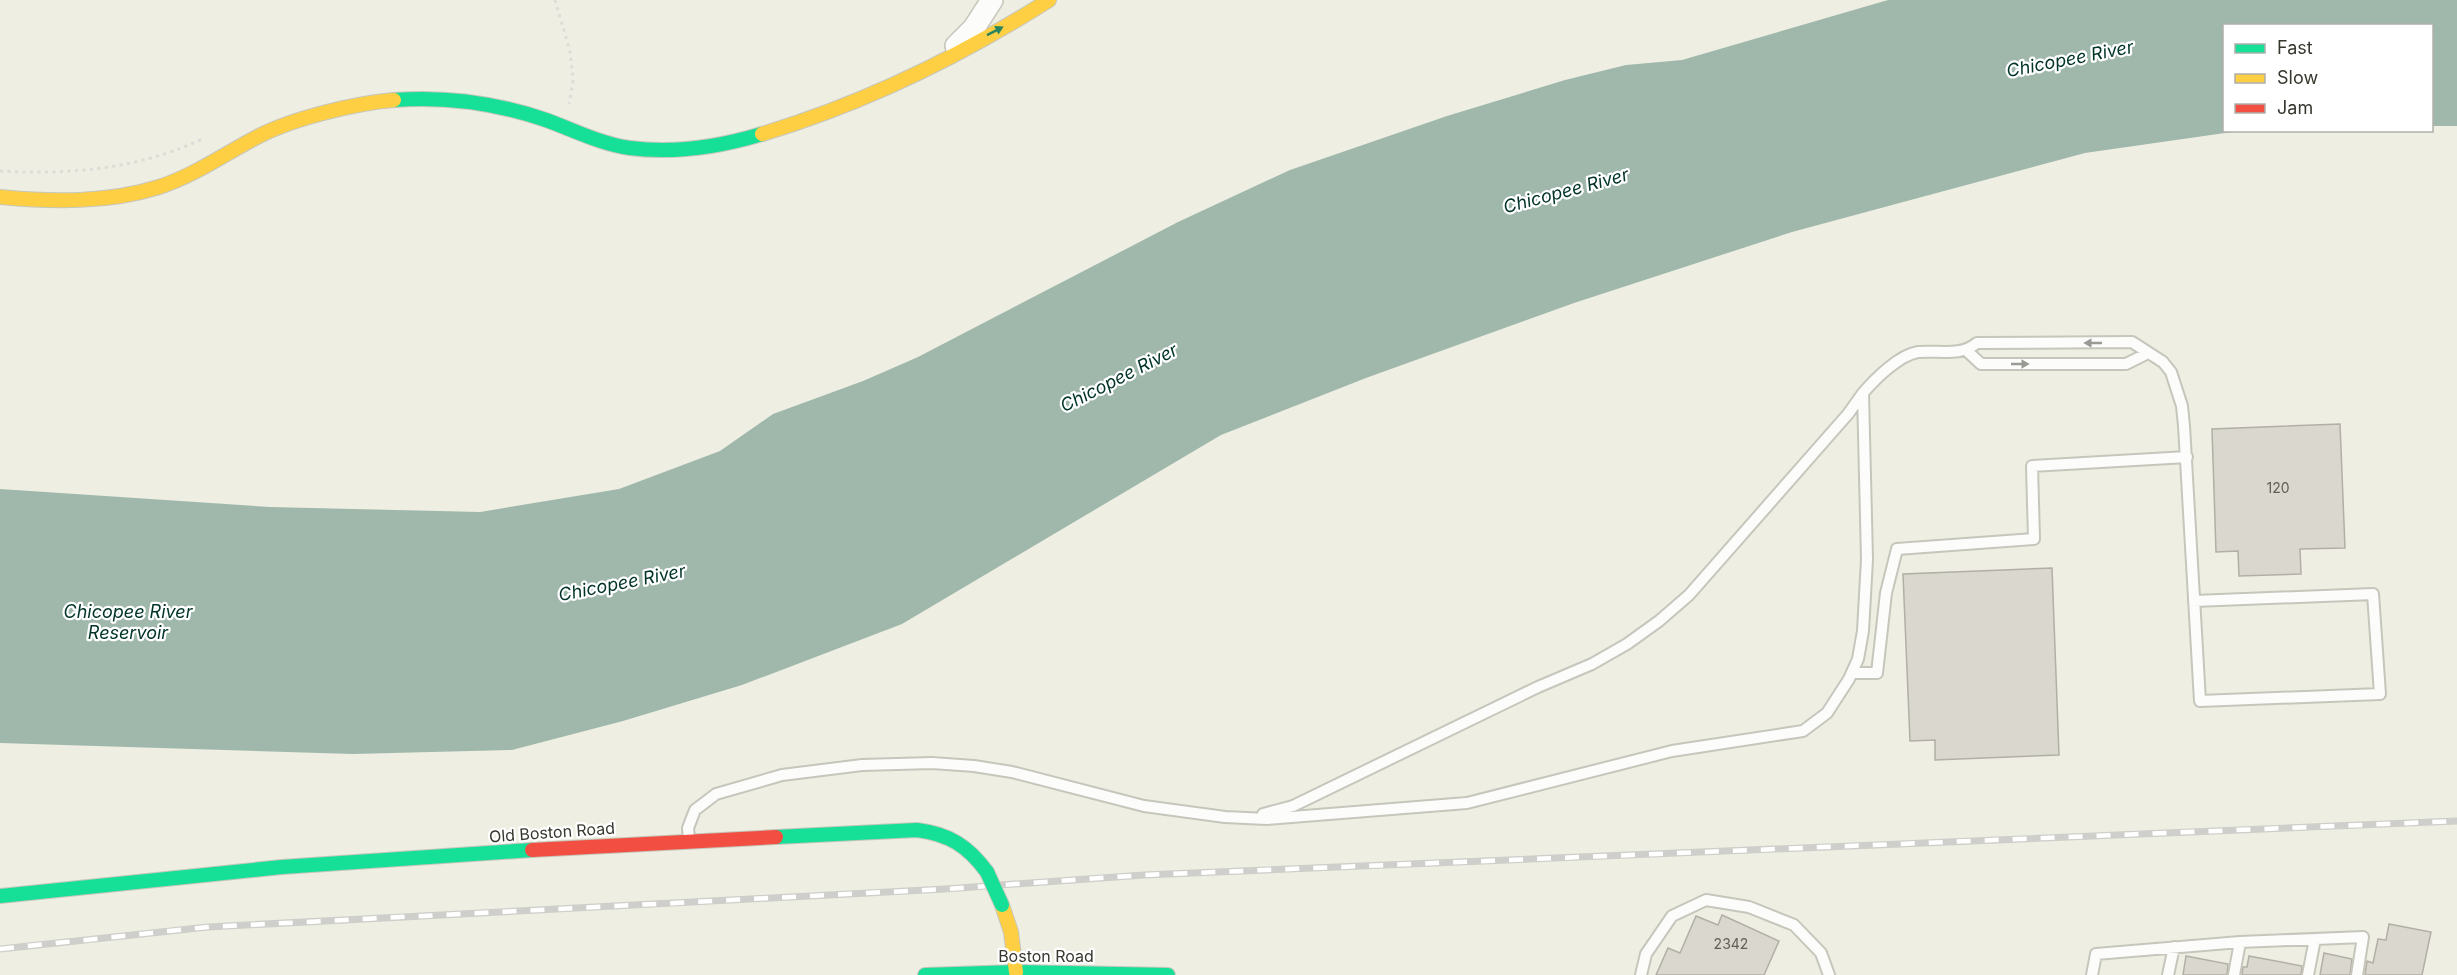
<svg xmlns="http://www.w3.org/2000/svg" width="2457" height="975" viewBox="0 0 2457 975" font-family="Inter,sans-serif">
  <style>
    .water { fill: #a0b8ac }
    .building { fill: #d9d7ce; stroke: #b1afa6; stroke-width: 1.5 }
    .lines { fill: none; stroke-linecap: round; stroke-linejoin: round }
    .lane-casing { stroke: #c6c6bc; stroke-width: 14 }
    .street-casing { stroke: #c6c6bc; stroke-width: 24 }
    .fast-casing { stroke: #c6c6bc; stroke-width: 16 }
    .slow-casing { stroke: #c6c6bc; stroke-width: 16 }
    .jam-casing { stroke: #c6c6bc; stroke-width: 16 }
    .path { stroke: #dcdcd8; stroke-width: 3; stroke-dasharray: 3 4.5; stroke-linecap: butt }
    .lane { stroke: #fcfdfb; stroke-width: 10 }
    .street { stroke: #fcfdfb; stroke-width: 21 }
    .fast { stroke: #16e098; stroke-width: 14 }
    .slow { stroke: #ffcf43; stroke-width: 14 }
    .jam { stroke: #f24e42; stroke-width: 14 }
    .rail-casing { stroke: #cececa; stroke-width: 7 }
    .rail { stroke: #fff; stroke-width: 4.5; stroke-dasharray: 14; stroke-linecap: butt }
    .fast-bridge-casing { stroke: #c6c6bc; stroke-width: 16; stroke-linecap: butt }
    .fast-bridge { stroke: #16e098; stroke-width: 14 }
    .oneway { fill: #28835e }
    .oneway2 { fill: #9a9a94 }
    .labels { text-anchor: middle; stroke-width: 4.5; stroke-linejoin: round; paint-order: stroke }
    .number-label { font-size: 14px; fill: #605f56 }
    .street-label { font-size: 16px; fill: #37372e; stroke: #fff }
    .water-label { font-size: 18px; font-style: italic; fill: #003428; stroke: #fff }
  </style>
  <rect width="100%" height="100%" fill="#eeefe2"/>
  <path class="water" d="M1888,0H2457V126H2432V26H2224V130L2239,131L2085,153L1792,232L1574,303L1366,378L1221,435L902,624L742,685L623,721L512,750L353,754L0,743V489L270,507L480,512L619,489L720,451L773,414L863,381L918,357L1178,222L1290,170L1447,116L1565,80L1626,65L1682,60Z"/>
  <path class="building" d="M2340,424L2345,548L2300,549L2301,574L2239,576L2238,551L2216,552L2212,429Z
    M2052,568L2059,755L1935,760V740L1910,741L1903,574Z
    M1722,915L1779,941L1764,975H1656L1668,948L1680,953L1696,916L1718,925Z
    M2389,924L2431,932L2422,975H2365L2367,961L2373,963L2378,939L2386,940Z
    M2324,953L2352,959L2350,975H2320Z
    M2186,956L2228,964L2227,975H2183Z
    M2249,956L2302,966L2301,975H2242L2243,967H2247Z"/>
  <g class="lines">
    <defs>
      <path id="lane" d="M1967,351L1981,364H2126L2148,353
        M1852,673H1877L1886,593L1897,549L2034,539L2032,466L2187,457
        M1263,814L1293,806L1538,687L1592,664L1627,644L1659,621L1689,595L1848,414L1863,393
        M689,839L688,828L695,810L716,794L782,775L862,765L932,763L974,766L1012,772L1144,806L1225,817L1267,819L1467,803L1672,751L1803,731L1827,713L1849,679L1858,659L1863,631L1867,559L1863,393C1875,379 1899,355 1918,352C1939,350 1960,357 1977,343L2132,342L2163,362L2171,372L2182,406L2184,426L2200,701L2380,694L2373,594L2194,601
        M1641,975L1646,954L1672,916L1706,900L1749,907L1794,925L1821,953L1829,975
        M2092,975L2096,954L2240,942L2363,937L2357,975
        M2168,975L2174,947
        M2234,975L2240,942
        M2308,975L2315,939"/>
      <path id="street" d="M956,46L974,28L992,0"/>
      <path id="fast" d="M394,100C445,96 495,103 543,119C572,129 600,144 630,148C675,154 719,147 762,134
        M776,837L917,830C949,834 968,846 987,872
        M0,896L282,867L532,850
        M925,975L1016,972L1168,975"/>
      <path id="slow" d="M762,134C862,104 961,56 1049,0
        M0,197C53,202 108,203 159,187C196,175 227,152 261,135C295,118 356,103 394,100
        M1002,905L1011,932L1016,972"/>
      <path id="jam" d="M532,850L776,837"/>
    </defs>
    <use href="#lane" class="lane-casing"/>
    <use href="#street" class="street-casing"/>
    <use href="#fast" class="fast-casing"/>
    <use href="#slow" class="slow-casing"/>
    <use href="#jam" class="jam-casing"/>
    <path class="path" d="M555,0L570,51L573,81L569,104
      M0,171C70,175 139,169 202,139"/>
    <use href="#lane" class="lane"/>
    <use href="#street" class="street"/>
    <use href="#fast" class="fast"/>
    <use href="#slow" class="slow"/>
    <use href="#jam" class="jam"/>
    <defs>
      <path id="rail" d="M0,949L208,927L945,889L1144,875L2457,821"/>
    </defs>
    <use href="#rail" class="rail-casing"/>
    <use href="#rail" class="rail"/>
    <defs>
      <path id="fast-bridge" d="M987,872L1002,905"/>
    </defs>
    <use href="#fast-bridge" class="fast-bridge-casing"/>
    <use href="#fast-bridge" class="fast-bridge"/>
  </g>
  <defs><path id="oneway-solid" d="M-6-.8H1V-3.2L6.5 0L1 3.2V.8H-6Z" transform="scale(1.5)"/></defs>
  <use class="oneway" href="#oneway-solid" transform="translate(995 31) rotate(-27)"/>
  <g class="oneway2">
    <use href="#oneway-solid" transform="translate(2093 343) rotate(180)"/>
    <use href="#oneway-solid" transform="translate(2020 364)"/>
  </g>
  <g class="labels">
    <g class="number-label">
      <text x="2278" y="493">120</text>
      <text x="1731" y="949">2342</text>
    </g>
    <g class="street-label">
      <text transform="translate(552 832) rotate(-4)" y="6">Old Boston Road</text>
      <text x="1046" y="962">Boston Road</text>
    </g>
    <g class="water-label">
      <text transform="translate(2070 59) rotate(-11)" y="6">Chicopee River</text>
      <text transform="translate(1566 191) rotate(-15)" y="6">Chicopee River</text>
      <text transform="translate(1119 378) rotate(-27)" y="6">Chicopee River</text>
      <text transform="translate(622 583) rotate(-11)" y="6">Chicopee River</text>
      <text x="128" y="618">Chicopee River<tspan x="128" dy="21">Reservoir</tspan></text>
    </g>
  </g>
  <rect x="2223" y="24" width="210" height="108" fill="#ffffff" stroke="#afafab" stroke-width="1.5"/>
  <rect x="2235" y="44" width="30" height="9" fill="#16e098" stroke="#afafab" stroke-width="1.5"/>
  <text x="2277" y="54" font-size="18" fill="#37372e">Fast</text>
  <rect x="2235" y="74" width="30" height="9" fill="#ffcf43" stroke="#afafab" stroke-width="1.5"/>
  <text x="2277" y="84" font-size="18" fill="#37372e">Slow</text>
  <rect x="2235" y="104" width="30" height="9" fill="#f24e42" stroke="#afafab" stroke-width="1.5"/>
  <text x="2277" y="114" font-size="18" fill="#37372e">Jam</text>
</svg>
